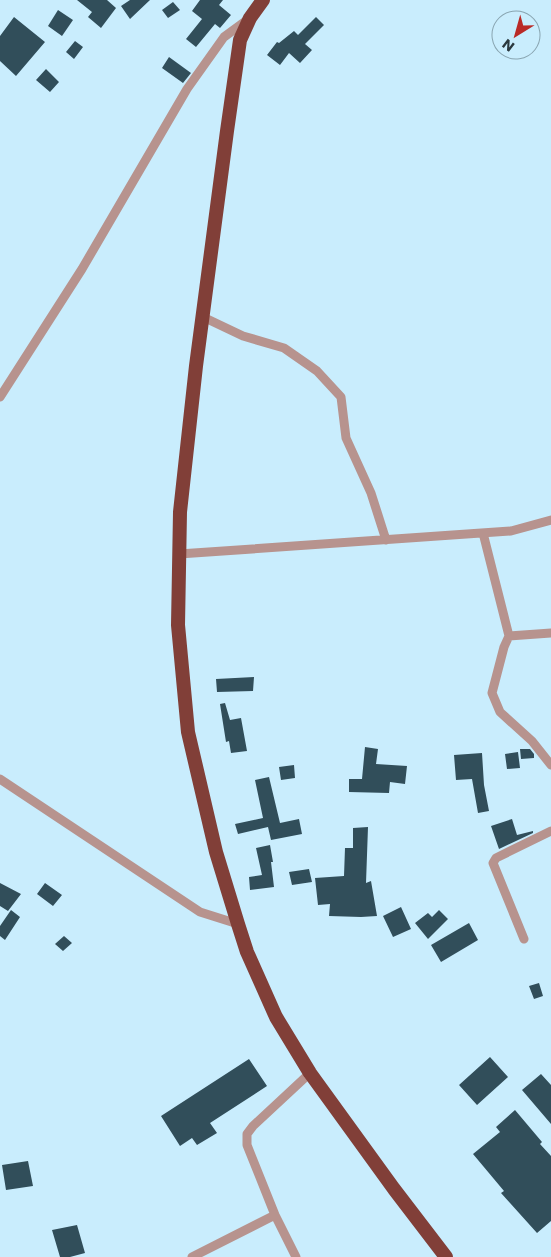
<svg xmlns="http://www.w3.org/2000/svg" width="551" height="1257" viewBox="0 0 551 1257" font-family="Poppins,sans-serif">
  <style>
    .building { fill: #314e5a }
    .lines { fill: none; stroke-linecap: round; stroke-linejoin: round }
    .minor { stroke: #b7938e; stroke-width: 9 }
    .trunk { stroke: #813f38; stroke-width: 14 }
  </style>
  <rect width="100%" height="100%" fill="#c9edfd"/>
  <path class="building" d="M77,0H107L116,8L101,28L88,17L92,12Z
    M130,0H150L130,19L121,6Z
    M200,0H223L219,5L231,15L220,28L215,24L196,47L186,39L202,19L192,11Z
    M173,2L180,10L168,18L162,10Z
    M58,10L73,20L62,36L48,26Z
    M14,17L45,42L16,76L0,61V36Z
    M316,17L324,25L305,44L312,50L300,63L289,53L280,65L267,55L277,42L279,43L294,31L298,35Z
    M75,41L83,47L74,59L66,52Z
    M169,57L191,73L183,83L162,68Z
    M46,69L59,82L50,92L36,80Z
    M254,677L253,691L217,692L216,679Z
    M225,703L230,720L241,718L247,751L231,753L229,741L226,742L220,704Z
    M365,747L378,749L376,764L407,766L405,784L390,782L389,793L349,792V779H362Z
    M520,749H530L534,754V758L521,759Z
    M518,752L520,768L507,769L505,754Z
    M482,753L484,785L489,811L478,813L472,779L456,780L454,755Z
    M294,765L295,778L281,780L279,767Z
    M269,777L280,823L299,819L302,834L271,840L268,827L238,834L235,824L263,818L255,780Z
    M512,819L517,835L533,831V833L499,849L491,826Z
    M368,827L366,883L371,881L377,916L361,917L329,916L330,904L318,905L315,878L344,876L345,848H353V828Z
    M270,845L273,862H271L274,887L250,890L249,877L262,875L256,848Z
    M309,869L312,882L292,885L289,872Z
    M0,883L21,894L8,911L0,906Z
    M45,883L62,895L53,906L37,894Z
    M401,907L411,929L393,937L383,916Z
    M11,910L20,917L5,940L0,936V926Z
    M439,910L448,919L428,939L415,923L428,913L432,917Z
    M469,923L478,940L441,962L431,945Z
    M64,936L72,943L63,951L55,944Z
    M539,983L543,996L534,999L529,986Z
    M490,1057L508,1077L477,1105L459,1085Z
    M249,1059L267,1086L210,1123L217,1133L197,1145L192,1138L180,1146L161,1116Z
    M541,1074L551,1085V1124L522,1090Z
    M515,1110L542,1142L540,1144L551,1156V1221L537,1233L501,1193L504,1191L473,1154L500,1132L496,1127Z
    M28,1161L33,1186L6,1190L2,1165Z
    M77,1225L85,1253L70,1257H60L52,1230Z"/>
  <g class="lines">
    <path class="minor" d="M203,317L243,336L284,348L317,371L341,397L346,438L371,493L386,540
      M0,397L82,269L187,89L224,37L250,18
      M483,533L509,636L504,647L492,693L500,712L532,741L551,765
      M179,554L511,531L551,520
      M509,636L551,633
      M0,779L200,912L238,924
      M524,939L493,863L496,858L551,831
      M192,1257L275,1215
      M296,1257L275,1215L247,1145V1134L253,1126L310,1073"/>
    <path class="trunk" d="M263,0L250,18L240,40L227,131L196,366L180,512L178,625L188,732L216,852L238,924L247,952L276,1017L310,1073L394,1189L446,1257"/>
  </g>
  <g transform="translate(516 35) rotate(217)"><circle r="24" fill="#c9edfd" stroke="#89a5b1"/>
  <path d="M0-4L9 19L0 12L-9 19Z" fill="#b92a27"/>
  <text y="-8" font-size="14" font-weight="bold" text-anchor="middle" fill="#2a383e">N</text>
  </g>
</svg>
